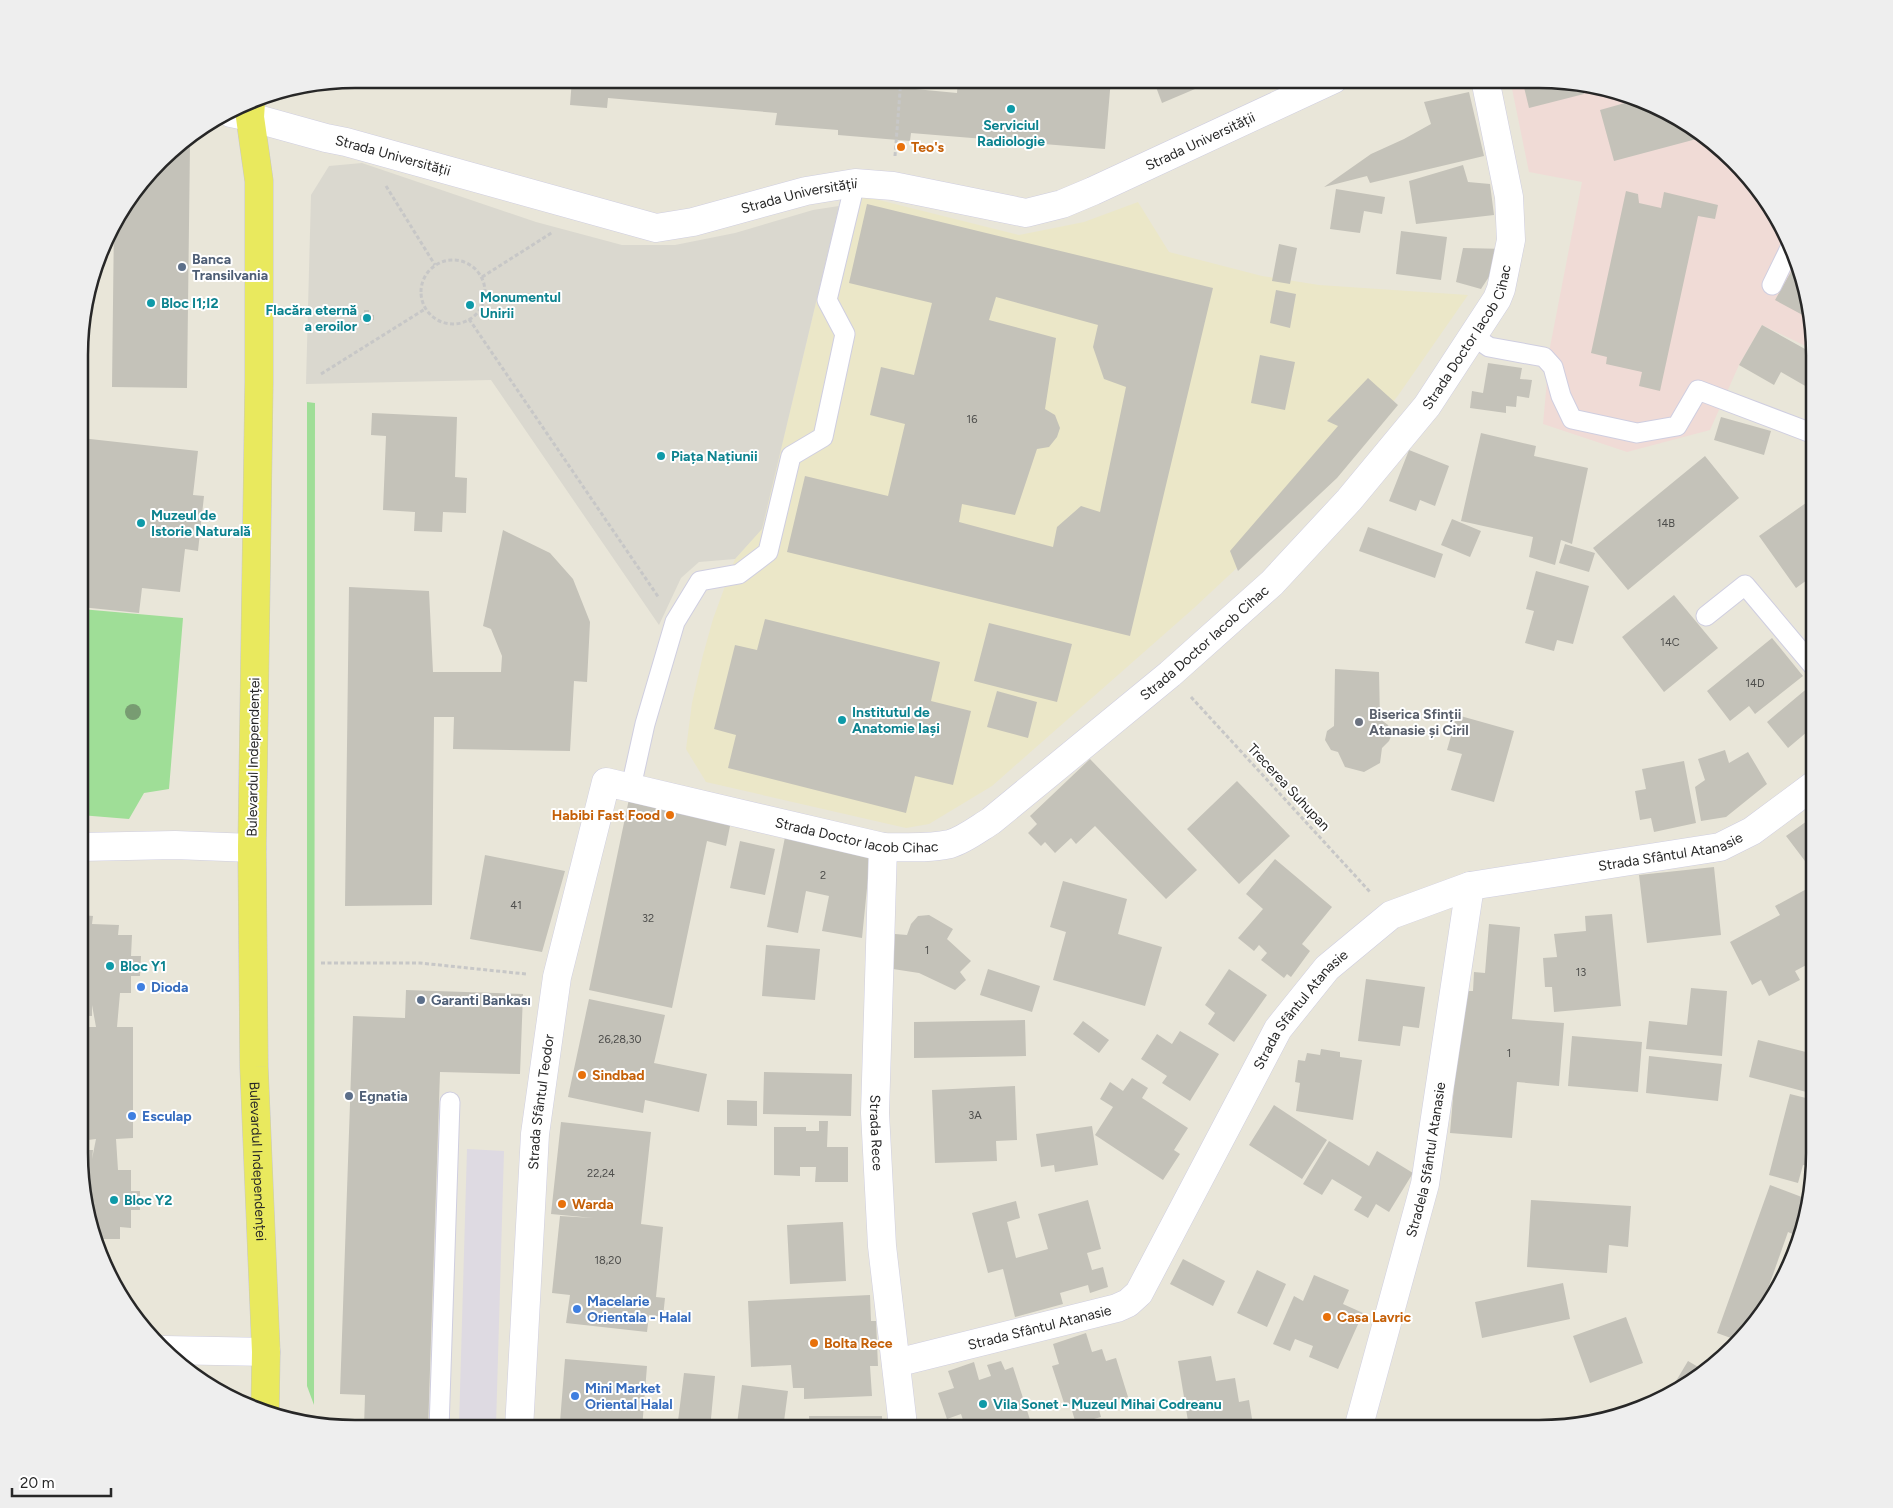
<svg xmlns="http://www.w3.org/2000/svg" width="1893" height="1508" viewBox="0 0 1893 1508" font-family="Figtree,sans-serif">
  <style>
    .industrial { fill: #dedae2 }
    .education { fill: #ebe7c8 }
    .medical { fill: #f0dbd6 }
    .green { fill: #9fde97 }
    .plaza { fill: #dad8cf }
    .building { fill: #c4c2b9; fill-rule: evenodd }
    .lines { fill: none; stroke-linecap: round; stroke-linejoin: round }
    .lane-casing { stroke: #cfcee0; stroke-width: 21 }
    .street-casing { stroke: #cfcee0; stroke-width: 29 }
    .secondary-casing { stroke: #cfcee0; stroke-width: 29 }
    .primary-casing { stroke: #c7c7c7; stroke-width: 29 }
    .path { stroke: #c7c7c7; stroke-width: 3; stroke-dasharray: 4 2.5; stroke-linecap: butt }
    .lane { stroke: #fff; stroke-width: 19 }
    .street { stroke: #fff; stroke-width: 28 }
    .secondary { stroke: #fff; stroke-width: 28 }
    .primary { stroke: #e9e95e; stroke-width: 28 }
    .tree { fill: #789c72 }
    .culture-dot { fill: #0f9aa8; stroke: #fff; stroke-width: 2 }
    .food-dot { fill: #e8710a; stroke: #fff; stroke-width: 2 }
    .service-dot { fill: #5c6f8a; stroke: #fff; stroke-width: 2 }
    .worship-dot { fill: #6b7280; stroke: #fff; stroke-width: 2 }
    .shop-dot { fill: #3f7fe0; stroke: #fff; stroke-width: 2 }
    .labels { text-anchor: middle; stroke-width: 4; stroke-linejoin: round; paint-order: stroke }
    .number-label { font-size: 11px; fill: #4e4e4c }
    .culture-label { font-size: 14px; font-weight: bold; fill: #0d838f; stroke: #fff; text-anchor: start }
    .street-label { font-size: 14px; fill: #272727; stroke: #fff }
    .food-label { font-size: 14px; font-weight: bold; fill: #c56008; stroke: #fff; text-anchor: start }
    .service-label { font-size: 14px; font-weight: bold; fill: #4e5e75; stroke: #fff; text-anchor: start }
    .worship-label { font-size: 14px; font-weight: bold; fill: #5b616d; stroke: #fff; text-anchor: start }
    .shop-label { font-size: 14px; font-weight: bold; fill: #366cbe; stroke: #fff; text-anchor: start }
    .rim { fill: none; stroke: #272727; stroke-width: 2.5 }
  </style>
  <rect width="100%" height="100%" fill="#e9e6d9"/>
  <path class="industrial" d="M467,1149L504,1151L496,1426L459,1425Z"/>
  <path class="education" d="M867,197L1019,235L1084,222L1138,202L1169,252L1262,276L1319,285L1468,295L1397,397L1304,505L1194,608L992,786L929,824L906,828L706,782L686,749L692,703L703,655L713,619L735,559L762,528L839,206Z"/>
  <path class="medical" d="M1510,79H1557L1644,100L1721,147L1786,233L1805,283L1814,350L1762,325L1739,365L1710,430L1627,452L1543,424L1550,347L1582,182L1529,172Z"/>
  <path class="green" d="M307,402L315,403L314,1405L307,1386Z
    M81,609L183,618L169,789L144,793L129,819L80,815Z"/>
  <path class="plaza" d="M362,163L536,222L622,245H675L735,233L813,210L839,206L762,529L735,559L699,562L681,578L659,625L491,380L306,384L311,195L329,166Z"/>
  <path class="building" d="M572,79H916L915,89L957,93L958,79H1111L1105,149L911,133L910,141L838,135V130L775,125L777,113L608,98L607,108L570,105Z
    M1153,79H1191L1195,89L1162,103Z
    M1522,79H1557L1582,85L1584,94L1529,108Z
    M1469,92L1484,156L1370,183L1367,176L1324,187L1371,154L1404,139L1431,124L1424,102Z
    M1631,97L1644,100L1704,137L1614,161L1600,110L1632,101Z
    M179,143L190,144L187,388L112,387L114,220L173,147Z
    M1463,165L1468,182L1490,184L1494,215L1416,224L1409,181Z
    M1336,189L1385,197L1382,214L1364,211L1360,233L1330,229Z
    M1626,191L1638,194L1639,203L1661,208L1664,192L1718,205L1715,219L1698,216L1660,391L1639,386L1642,372L1606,364L1607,357L1591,353Z
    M867,204L1213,288L1130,636L787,552L805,476L888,496L905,424L870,415L881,367L914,375L932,303L849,283ZM996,297L1098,325L1093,347L1104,379L1126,387L1100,512L1081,506L1057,527L1053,547L959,522L962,504L1015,515L1037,449L1049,447L1057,437L1060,428L1055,415L1045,409L1056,338L989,320Z
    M1401,231L1447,237L1441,280L1396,274Z
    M1279,244L1297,248L1290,284L1272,281Z
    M1463,248L1507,249L1481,289L1456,282Z
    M1797,261L1805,283L1810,319L1775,300Z
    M1276,290L1296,294L1290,328L1270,323Z
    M364,310H369V315H374V320H370L369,325L365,324L364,320H360V315H364Z
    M1762,325L1814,354V391L1781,372L1774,385L1739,365Z
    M1260,355L1295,362L1285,410L1251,403Z
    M1488,363L1522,368L1520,379L1532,380L1529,398L1517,396L1516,407L1506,406V413L1470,408L1472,391L1483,393Z
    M1368,378L1398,405L1337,478L1238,571L1230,551L1338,426L1327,421Z
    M372,413L457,417L455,477L467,478L466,513L443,512L442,532L414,531L415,512L383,510L386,436L371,435Z
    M1721,417L1771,431L1764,455L1714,440Z
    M1481,433L1536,446L1534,456L1588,468L1572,544L1561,540L1555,565L1529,557L1533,537L1461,521Z
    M81,438L198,451L193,495L204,496L198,551L185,549L180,592L142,588L139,613L81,607Z
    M1409,450L1449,466L1435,506L1420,500L1416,511L1389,501Z
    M1705,456L1739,498L1628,590L1593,548Z
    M1813,498L1814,575L1796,588L1759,536Z
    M1452,519L1481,531L1470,557L1441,545Z
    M1368,527L1443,554L1435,578L1359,551Z
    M503,530L550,553L573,579L590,622L587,682L574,681L570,751L453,749L454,717H434L432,905L345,906L349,587L429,591L433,672H501L502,656L491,629L483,626Z
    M1565,544L1595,553L1589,572L1559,563Z
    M1536,571L1589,586L1573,644L1557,640L1554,651L1525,643L1534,611L1526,609Z
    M1674,595L1718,648L1664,692L1622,637Z
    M765,619L940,662L931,701L971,711L953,785L915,776L906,813L728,768L736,735L714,729L735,645L757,650Z
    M989,623L1072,644L1057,702L974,681Z
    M1772,638L1803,676L1755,714L1749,706L1730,721L1707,691Z
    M1335,669L1379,672L1380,719L1388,725L1392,734L1389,741L1382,748L1380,763L1364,772L1345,767L1338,752L1331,750L1325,740L1327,731L1334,726Z
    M1810,686L1814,691V726L1788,748L1767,722Z
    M997,691L1037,702L1028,738L987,727Z
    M1457,715L1514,731L1494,802L1451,790L1462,754L1447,750Z
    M1725,750L1729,763L1748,752L1767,784L1726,817L1701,821L1695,787L1705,780L1698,759Z
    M1090,759L1197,870L1166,899L1095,826L1076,844L1071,838L1055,853L1045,842L1041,846L1028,833L1037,824L1030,816Z
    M1684,761L1696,823L1654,832L1651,818L1640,820L1635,791L1646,789L1642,769Z
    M1237,781L1290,836L1239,884L1187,829Z
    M629,799L731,821L726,846L707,841L672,1008L589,990Z
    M1814,816V860L1808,865L1786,836Z
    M785,837L870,858L862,938L822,931L829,896L806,891L798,933L767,927Z
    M740,841L775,849L765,895L730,888Z
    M485,855L565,871L542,952L470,939Z
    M1275,859L1332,907L1302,944L1310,951L1291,977L1287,974L1284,978L1261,960L1267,953L1259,945L1254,951L1238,938L1263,909L1246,894Z
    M1714,867L1721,935L1647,943L1639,875Z
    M1063,881L1127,899L1118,934L1162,947L1145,1006L1053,980L1066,932L1050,927Z
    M1814,885V961L1795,971L1800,980L1769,996L1761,980L1752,985L1730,942L1780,915L1775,906Z
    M1612,914L1621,1006L1554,1012L1552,987H1545L1543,958L1557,957L1554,934L1586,931L1585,916Z
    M80,915L93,916L92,924L119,925L118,935H132L131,956H141L140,976H131V993H120L117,1027H133V1138L116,1139L118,1170H131V1191H140V1210H131V1228L120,1227V1239H97L79,1172V1150H93L92,1159L96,1139L88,1140L89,1027H96L92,1005V1016H80Z
    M929,915L953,929L947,939L971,961L960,972L966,980L955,990L919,973L893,969L895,934L907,935L911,924L918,916Z
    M1489,924L1520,927L1512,1019L1564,1023L1559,1086L1517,1082L1512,1138L1450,1133L1462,991H1473L1474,972L1485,973Z
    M766,945L820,949L815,1000L762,996Z
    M988,969L1040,986L1032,1012L980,995Z
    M1229,969L1267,995L1234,1042L1208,1024L1215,1013L1205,1005Z
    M1366,979L1425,987L1419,1028L1403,1026L1400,1046L1358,1041Z
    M1691,988L1727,991L1722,1056L1646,1049L1649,1021L1687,1025Z
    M406,990L523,994L520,1074L440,1072L428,1429L364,1427L365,1395L340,1394L353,1016L405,1018Z
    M589,999L665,1015L654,1063L707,1074L699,1112L645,1100L643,1113L568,1097Z
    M1025,1020L1026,1056L914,1058V1022Z
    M1083,1021L1109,1040L1099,1053L1073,1034Z
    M1180,1031L1219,1054L1190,1101L1162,1083L1167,1076L1141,1059L1157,1034L1172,1044Z
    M1572,1036L1642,1042L1638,1092L1568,1086Z
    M1758,1040L1814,1054V1094L1749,1077Z
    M1321,1049L1340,1052V1057L1362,1060L1353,1120L1296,1111L1300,1083L1295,1082L1298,1060L1305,1061L1307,1053L1320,1055Z
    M1649,1056L1722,1064L1718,1101L1646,1093Z
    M764,1072L852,1074L851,1116L763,1114Z
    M1132,1078L1148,1088L1142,1098L1188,1128L1174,1150L1180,1154L1163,1180L1095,1135L1113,1107L1100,1099L1110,1082L1123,1091Z
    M1015,1086L1017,1140L996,1141L997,1161L935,1163L932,1090Z
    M1790,1094L1814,1100V1167L1803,1165L1798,1183L1769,1175Z
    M727,1100L757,1101V1126L727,1125Z
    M1274,1105L1327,1140L1302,1179L1249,1145Z
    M819,1121H828L827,1147H848V1182H815L816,1167H800V1176L774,1175V1127H806V1131H819Z
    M561,1122L651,1132L641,1224L663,1227L656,1297L665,1298L663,1317L649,1315L647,1332L566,1323L570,1295L552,1293L560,1216L593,1218L551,1214Z
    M1092,1126L1098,1165L1055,1172L1054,1165L1041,1167L1036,1134Z
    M1329,1141L1369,1166L1377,1151L1413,1173L1389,1212L1376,1204L1368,1218L1354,1210L1362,1197L1332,1179L1322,1195L1303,1184Z
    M1770,1185L1807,1199L1797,1236L1788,1232L1759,1314L1746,1336L1739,1341L1717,1333Z
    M1088,1200L1101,1249L1087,1253L1092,1270L1103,1267L1108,1287L1090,1293L1088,1285L1060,1293L1063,1304L1015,1317L1003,1269L988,1273L972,1213L1016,1201L1020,1218L1007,1222L1016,1258L1048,1249L1038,1214Z
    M1531,1200L1631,1206L1628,1247L1609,1245L1607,1273L1527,1267Z
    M843,1222L846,1281L790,1284L787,1225Z
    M1183,1259L1225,1281L1213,1306L1170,1284Z
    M1257,1270L1286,1284L1267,1327L1237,1313Z
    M1314,1275L1349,1290L1343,1304L1363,1313L1338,1369L1309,1357L1313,1346L1295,1339L1290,1351L1273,1344L1294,1296L1303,1301Z
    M1563,1283L1570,1319L1482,1338L1475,1302Z
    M870,1295L871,1321H876L878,1366H870L872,1396L804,1399V1388H793L791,1365L751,1367L748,1301Z
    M1626,1317L1643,1363L1590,1383L1573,1336Z
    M1086,1333L1092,1352L1102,1349L1106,1361L1116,1358L1128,1397L1098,1406L1101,1417L1076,1424L1070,1404L1065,1406L1052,1366L1059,1364L1053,1344Z
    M1211,1356L1216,1381L1235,1378L1239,1402L1249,1400L1253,1425L1222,1429L1221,1422L1189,1427L1178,1361Z
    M565,1359L647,1366L642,1429L560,1422Z
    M1001,1361L1005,1370L1013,1367L1033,1429L1001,1428L966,1429L961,1414L947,1419L938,1393L954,1388L948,1371L974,1362L979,1380L991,1376L987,1365Z
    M1688,1361L1705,1371L1692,1383L1667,1396Z
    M684,1373L715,1376L710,1429H677Z
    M742,1385L788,1391L783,1429H711L712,1421L737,1424Z
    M809,1416H882V1429H810Z"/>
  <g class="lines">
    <defs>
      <path id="lane" d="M1772,285L1791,246
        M1473,336L1489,347L1544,357L1553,367L1561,396L1572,419L1637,433L1677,426L1698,390L1814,434
        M1706,616L1745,585L1814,667
        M631,787L645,724L675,622L700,581L739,574L768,552L791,456L823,437L845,334L827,300L855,183
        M439,1429L450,1102"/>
      <g id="street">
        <path id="s1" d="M250,117L326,138L346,142L656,228L693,222L806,191L855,183L893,186L1026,213L1062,204L1093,191L1334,79"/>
        <path d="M80,847L175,845L252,848"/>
        <path id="s2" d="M883,847L875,1113L882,1246L902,1417V1429"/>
        <path id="s3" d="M896,1363L1117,1308L1128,1303L1139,1293L1278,1029L1327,968L1391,915L1470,886L1720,847L1752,831L1814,785"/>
        <path id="s4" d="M519,1429L535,1134L557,977L606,782L883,847C905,847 928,849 950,844C964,840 978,829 991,821L1170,674L1272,583L1349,500L1427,406L1497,299L1501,289L1511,240L1509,197L1485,79"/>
        <path id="s5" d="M1358,1429L1425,1184L1470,886"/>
      </g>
      <path id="secondary" d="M231,113L250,117
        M164,1350L266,1352"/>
      <g id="primary">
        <path id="s6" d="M251,102L250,117L259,181V382L252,848L254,1067L266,1352L265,1412"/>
      </g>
    </defs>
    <use href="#lane" class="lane-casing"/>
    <use href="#street" class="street-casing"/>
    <use href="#secondary" class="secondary-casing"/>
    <use href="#primary" class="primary-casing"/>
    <path class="path" d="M895,156L901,79
      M386,186L435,265
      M421 292a32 32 0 1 1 64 0a32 32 0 1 1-64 0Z
      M482,277L553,232
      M469,319L659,598
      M321,374L425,309
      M1191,697L1371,893
      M321,963H420L526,974"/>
    <use href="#lane" class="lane"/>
    <use href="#street" class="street"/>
    <use href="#secondary" class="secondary"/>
    <use href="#primary" class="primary"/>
  </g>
  <circle class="tree" cx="133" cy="712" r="8"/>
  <g class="culture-dot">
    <circle cx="1011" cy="109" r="5"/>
    <circle cx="151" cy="303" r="5"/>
    <circle cx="470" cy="305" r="5"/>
    <circle cx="367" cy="318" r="5"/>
    <circle cx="661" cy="456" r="5"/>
    <circle cx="141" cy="523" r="5"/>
    <circle cx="842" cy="720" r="5"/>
    <circle cx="110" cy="966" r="5"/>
    <circle cx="114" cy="1200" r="5"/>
    <circle cx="983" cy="1404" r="5"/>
  </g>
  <g class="food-dot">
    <circle cx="901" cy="147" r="5"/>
    <circle cx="670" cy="815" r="5"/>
    <circle cx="582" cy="1075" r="5"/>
    <circle cx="562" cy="1204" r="5"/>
    <circle cx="1327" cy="1317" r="5"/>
    <circle cx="814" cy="1343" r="5"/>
  </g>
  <g class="service-dot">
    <circle cx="182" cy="267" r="5"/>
    <circle cx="421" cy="1000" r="5"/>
    <circle cx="349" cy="1096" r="5"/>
  </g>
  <circle class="worship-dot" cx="1359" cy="722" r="5"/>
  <g class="shop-dot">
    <circle cx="141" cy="987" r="5"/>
    <circle cx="132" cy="1116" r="5"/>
    <circle cx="577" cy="1309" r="5"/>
    <circle cx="575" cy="1396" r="5"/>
  </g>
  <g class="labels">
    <g class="number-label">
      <text x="972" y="423">16</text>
      <text x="1666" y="527">14B</text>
      <text x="1670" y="646">14C</text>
      <text x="1755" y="687">14D</text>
      <text x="823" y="879">2</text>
      <text x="516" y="909">41</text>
      <text x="648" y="922">32</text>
      <text x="927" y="954">1</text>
      <text x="1581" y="976">13</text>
      <text x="620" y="1043">26,28,30</text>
      <text x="1509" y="1057">1</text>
      <text x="975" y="1119">3A</text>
      <text x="601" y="1177">22,24</text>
      <text x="608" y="1264">18,20</text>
    </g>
    <g class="culture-label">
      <text x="1011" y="130" text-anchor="middle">Serviciul<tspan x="1011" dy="16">Radiologie</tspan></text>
      <text x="480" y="302">Monumentul<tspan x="480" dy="16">Unirii</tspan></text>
      <text x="161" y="308">Bloc I1;I2</text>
      <text x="357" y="315" text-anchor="end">Flacăra eternă<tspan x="357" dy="16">a eroilor</tspan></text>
      <text x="671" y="461">Piața Națiunii</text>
      <text x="151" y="520">Muzeul de<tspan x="151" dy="16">Istorie Naturală</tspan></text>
      <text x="852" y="717">Institutul de<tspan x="852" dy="16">Anatomie Iași</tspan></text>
      <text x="120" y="971">Bloc Y1</text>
      <text x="124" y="1205">Bloc Y2</text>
      <text x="993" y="1409">Vila Sonet - Muzeul Mihai Codreanu</text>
    </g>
    <g class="street-label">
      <text dy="5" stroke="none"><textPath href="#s1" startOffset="988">Strada Universității</textPath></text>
      <text dy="5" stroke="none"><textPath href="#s1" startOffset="148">Strada Universității</textPath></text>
      <text dy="5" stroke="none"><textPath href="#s1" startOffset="568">Strada Universității</textPath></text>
      <text dy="5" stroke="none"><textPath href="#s4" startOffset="1738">Strada Doctor Iacob Cihac</textPath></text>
      <text dy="5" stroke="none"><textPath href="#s4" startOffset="1332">Strada Doctor Iacob Cihac</textPath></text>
      <text transform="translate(253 757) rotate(-89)" y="5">Bulevardul Independenței</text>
      <text transform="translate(1289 787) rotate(47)" y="5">Trecerea Suhupan</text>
      <text dy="5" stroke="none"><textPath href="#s4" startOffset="912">Strada Doctor Iacob Cihac</textPath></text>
      <text dy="5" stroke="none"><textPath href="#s3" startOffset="1002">Strada Sfântul Atanasie</textPath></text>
      <text dy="5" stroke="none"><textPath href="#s3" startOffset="582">Strada Sfântul Atanasie</textPath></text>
      <text dy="5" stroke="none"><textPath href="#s4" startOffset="328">Strada Sfântul Teodor</textPath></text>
      <text dy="5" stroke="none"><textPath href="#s2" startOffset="286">Strada Rece</textPath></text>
      <text dy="5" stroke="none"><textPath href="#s5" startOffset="278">Stradela Sfântul Atanasie</textPath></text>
      <text dy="5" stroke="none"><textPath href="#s6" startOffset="1060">Bulevardul Independenței</textPath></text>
      <text dy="5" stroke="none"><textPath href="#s3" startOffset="148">Strada Sfântul Atanasie</textPath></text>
    </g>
    <g class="food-label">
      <text x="911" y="152">Teo's</text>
      <text x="660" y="820" text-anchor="end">Habibi Fast Food</text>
      <text x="592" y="1080">Sindbad</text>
      <text x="572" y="1209">Warda</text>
      <text x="1337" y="1322">Casa Lavric</text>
      <text x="824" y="1348">Bolta Rece</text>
    </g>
    <g class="service-label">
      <text x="192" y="264">Banca<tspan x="192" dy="16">Transilvania</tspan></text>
      <text x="431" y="1005">Garanti Bankası</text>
      <text x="359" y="1101">Egnatia</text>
    </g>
    <g class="worship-label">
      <text x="1369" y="719">Biserica Sfinții<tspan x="1369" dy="16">Atanasie și Ciril</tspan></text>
    </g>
    <g class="shop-label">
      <text x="151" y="992">Dioda</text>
      <text x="142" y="1121">Esculap</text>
      <text x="587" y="1306">Macelarie<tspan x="587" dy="16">Orientala - Halal</tspan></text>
      <text x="585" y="1393">Mini Market<tspan x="585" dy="16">Oriental Halal</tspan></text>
    </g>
  </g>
  <path d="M0 0H1893V1508H0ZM355 88H1539A267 267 0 0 1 1806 355V1153A267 267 0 0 1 1539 1420H355A267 267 0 0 1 88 1153V355A267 267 0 0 1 355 88Z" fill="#eee" fill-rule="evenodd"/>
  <path class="rim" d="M355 88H1539A267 267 0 0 1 1806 355V1153A267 267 0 0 1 1539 1420H355A267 267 0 0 1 88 1153V355A267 267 0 0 1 355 88Z"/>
  <path d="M12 1488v8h99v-8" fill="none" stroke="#272727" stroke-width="2.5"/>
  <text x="20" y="1488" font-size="15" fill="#272727" stroke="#ffffff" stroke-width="4" paint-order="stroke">20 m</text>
</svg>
